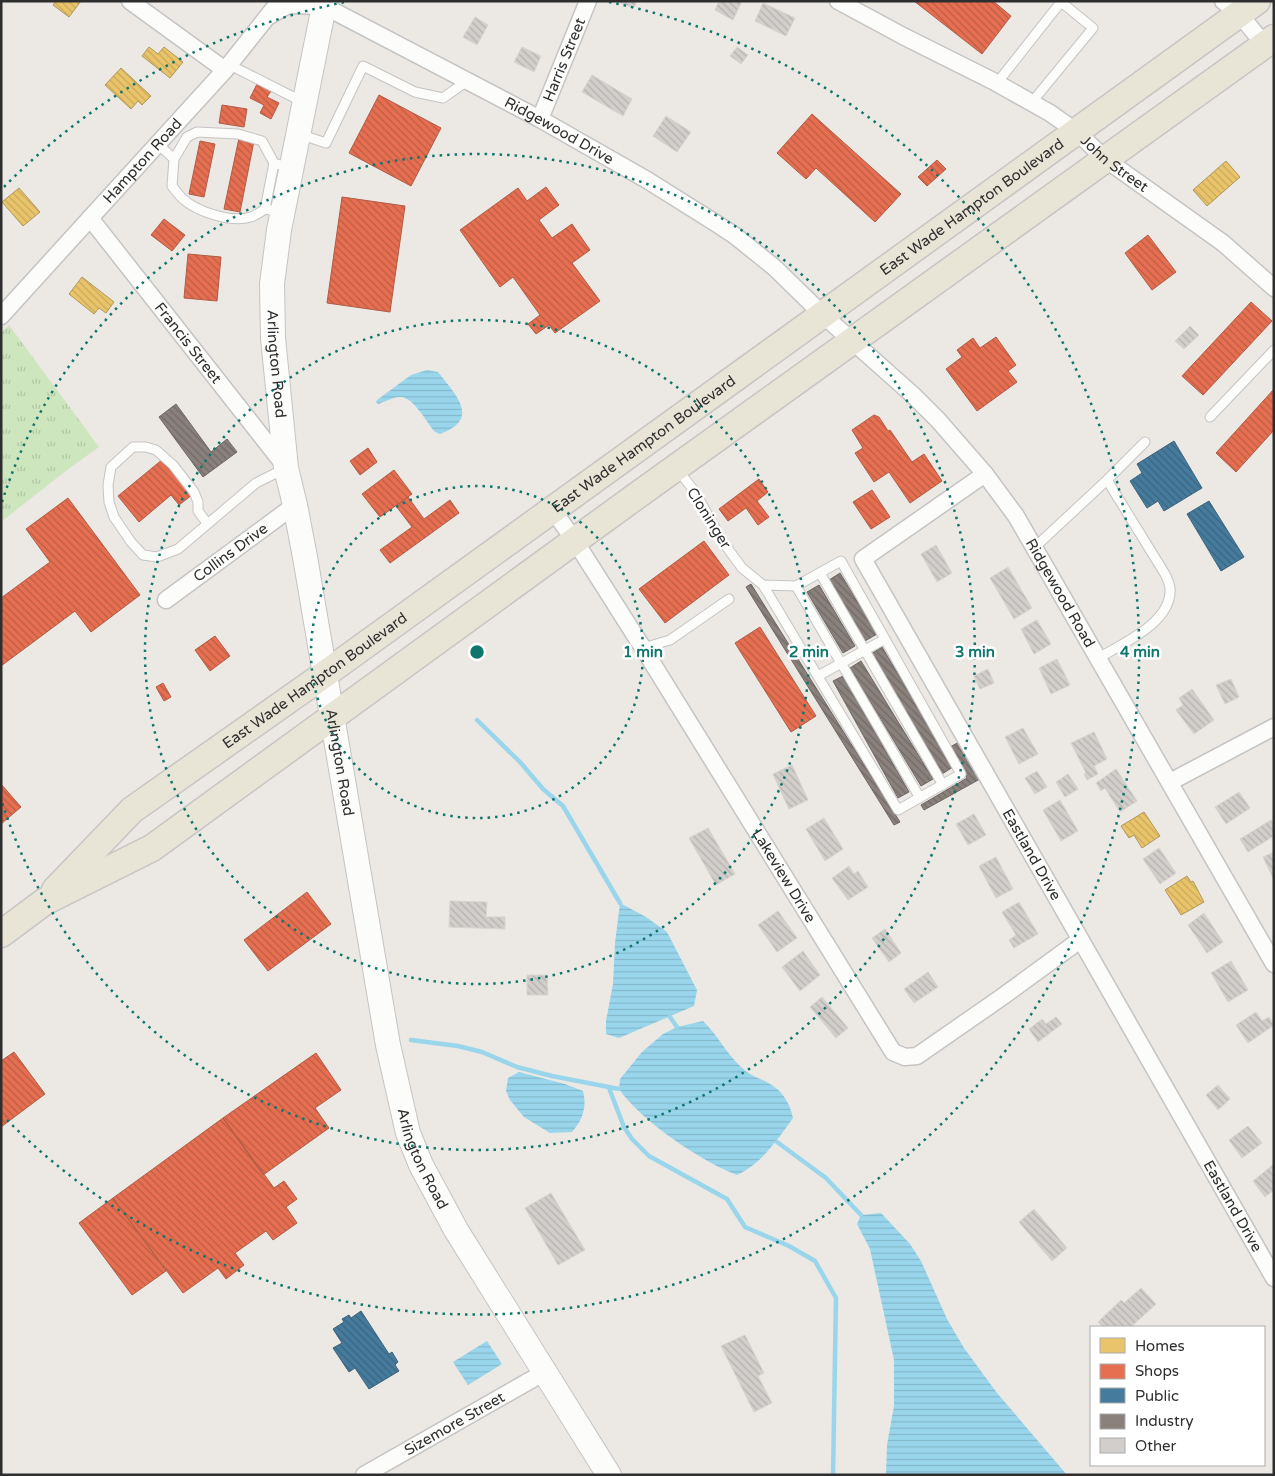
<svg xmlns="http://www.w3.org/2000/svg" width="1275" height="1476" viewBox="0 0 1275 1476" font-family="'Varela Round',sans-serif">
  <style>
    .grass { fill: url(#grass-tufts) }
    .water { fill: url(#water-rules) }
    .homes { fill: url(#homes-back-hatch); stroke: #b19758 }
    .shops { fill: url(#shops-back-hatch); stroke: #b05c46 }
    .public { fill: url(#public-back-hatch); stroke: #3e647c }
    .industry { fill: url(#industry-back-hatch); stroke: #6e6865 }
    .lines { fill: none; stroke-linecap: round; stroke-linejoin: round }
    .stream { stroke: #99d6ec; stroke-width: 4.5 }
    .building { fill: url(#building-back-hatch); stroke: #d7d4d0 }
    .service-casing { stroke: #c5c4c5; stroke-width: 11 }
    .minor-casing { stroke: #c5c4c5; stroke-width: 19 }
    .secondary-casing { stroke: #c5c4c5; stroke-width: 26 }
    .primary-casing { stroke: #c6c5c4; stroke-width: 29 }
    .service { stroke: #fcfcfb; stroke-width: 9 }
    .minor { stroke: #fcfcfb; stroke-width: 16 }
    .secondary { stroke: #fcfcfb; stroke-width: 24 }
    .primary { stroke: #e8e4d6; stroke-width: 26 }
    .ring { fill: none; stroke: #0f766e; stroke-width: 2.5; stroke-dasharray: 2.5 5 }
    .labels { text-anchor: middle; stroke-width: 5; stroke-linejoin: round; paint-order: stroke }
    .street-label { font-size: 15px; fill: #2e2e2e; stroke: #fff }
    .centre { fill: #0f766e; stroke: #fff; stroke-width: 2.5 }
    .ring-label { font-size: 15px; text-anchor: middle; font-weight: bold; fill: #0f766e; stroke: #fff; stroke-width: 5; stroke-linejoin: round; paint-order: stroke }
  </style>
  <defs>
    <pattern id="grass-tufts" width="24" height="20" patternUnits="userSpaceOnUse" patternTransform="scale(1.25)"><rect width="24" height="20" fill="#cee6be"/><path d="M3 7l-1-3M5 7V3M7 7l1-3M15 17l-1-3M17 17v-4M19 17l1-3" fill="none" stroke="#b1c6a4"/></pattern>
    <pattern id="water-rules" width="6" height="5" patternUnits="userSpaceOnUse" patternTransform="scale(1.25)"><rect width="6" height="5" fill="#99d6ec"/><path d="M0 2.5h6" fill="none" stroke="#84b8cb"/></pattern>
    <pattern id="homes-back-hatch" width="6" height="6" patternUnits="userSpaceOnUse" patternTransform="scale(1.25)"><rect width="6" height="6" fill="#e9c46a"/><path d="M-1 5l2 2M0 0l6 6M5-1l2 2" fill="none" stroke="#c8a95c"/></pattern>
    <pattern id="shops-back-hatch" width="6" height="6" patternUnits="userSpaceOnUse" patternTransform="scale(1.25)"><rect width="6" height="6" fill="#e76f51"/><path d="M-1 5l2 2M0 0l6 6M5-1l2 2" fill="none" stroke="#bc5c44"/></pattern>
    <pattern id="public-back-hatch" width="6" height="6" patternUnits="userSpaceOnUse" patternTransform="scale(1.25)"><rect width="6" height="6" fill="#457b9d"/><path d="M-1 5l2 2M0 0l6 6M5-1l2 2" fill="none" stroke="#3a6580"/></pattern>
    <pattern id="industry-back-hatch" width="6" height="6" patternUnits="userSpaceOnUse" patternTransform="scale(1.25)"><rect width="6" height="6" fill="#8a817c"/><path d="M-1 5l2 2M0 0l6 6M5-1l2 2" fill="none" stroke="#716a66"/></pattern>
    <pattern id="building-back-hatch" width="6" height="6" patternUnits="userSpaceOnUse" patternTransform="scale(1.25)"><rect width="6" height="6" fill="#d1cecb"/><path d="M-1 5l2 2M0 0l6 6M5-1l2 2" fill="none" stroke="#b4b1af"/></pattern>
  </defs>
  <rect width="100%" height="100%" fill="#ece8e4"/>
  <path class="grass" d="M9,325L99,447L67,470L1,522V333Z"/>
  <path class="water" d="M427,370L438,372C456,395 481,419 440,434L435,432C427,423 413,396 400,397C393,397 385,402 378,404L376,402L377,400L411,375Z
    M620,903L646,917L667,932L697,990L694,1006L619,1038L606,1034V1021L613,984L615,943Z
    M703,1021C717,1034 726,1053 740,1066C751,1077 758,1077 770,1084C783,1091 790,1104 793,1118C779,1138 760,1165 737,1175C702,1162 640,1120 619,1089L620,1079L642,1052L663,1034L677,1027Z
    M519,1072L565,1084L583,1091C587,1106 583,1120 572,1132L550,1133L524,1117L510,1100L506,1091L508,1078Z
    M881,1213L910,1244L921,1261L947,1319L964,1348L997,1393L1067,1475H886L887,1445L894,1406V1360L870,1249L857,1224L861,1215Z
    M487,1341L502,1364L468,1385L453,1362Z"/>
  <path class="homes" d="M56,1H81L69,17L53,5Z
    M149,47L158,54L164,47L183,62L170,78L142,56Z
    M121,68L151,96L142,105L138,101L131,109L105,85Z
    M1226,161L1240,177L1207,206L1193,190Z
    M19,188L40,212L23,226L2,202Z
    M82,277L114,302L106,313L99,308L94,314L69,294Z
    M1144,812L1160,836L1142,848L1134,835L1129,838L1121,826Z
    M1187,876L1191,882L1193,881L1204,902L1181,915L1165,890Z"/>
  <path class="shops" d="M914,1H993L1011,16L982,54Z
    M257,84L271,91L267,97L279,103L271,119L260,113L264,105L250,98Z
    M379,95L441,128L411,186L349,153Z
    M222,105L247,109L244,127L219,123Z
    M812,114L901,194L875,222L816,168L806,179L777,153Z
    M239,138L254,141L240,212L224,209Z
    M200,141L215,144L204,197L189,194Z
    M937,160L946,169L927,186L918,177Z
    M546,187L559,205L539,220L552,238L572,224L590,250L572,263L600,301L555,333L549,325L536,334L528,324L540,315L513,277L500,287L460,230L518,188L527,201Z
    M342,197L405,206L390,312L327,303Z
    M164,219L185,235L172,251L151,235Z
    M1148,235L1176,272L1152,290L1125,253Z
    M188,254L221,257L217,301L184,298Z
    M1251,302L1272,321L1203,395L1182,376Z
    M996,337L1016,365L1008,371L1017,382L977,411L946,369L962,357L957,350L973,338L980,348Z
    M1274,389V430L1236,472L1216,453Z
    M874,415L879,417L888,431L890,430L912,462L924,454L942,481L910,503L889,472L874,482L855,453L863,448L852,430Z
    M368,448L377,462L360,475L350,461Z
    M163,459L192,495L179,505L171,495L139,522L118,496Z
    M394,470L412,494L380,517L362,494Z
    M759,479L768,492L757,501L769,517L758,525L746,508L728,521L719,509Z
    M872,490L890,517L871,529L853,502Z
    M408,497L424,519L450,500L459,513L390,563L380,550L412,527L396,506Z
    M68,498L140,595L91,632L75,611L1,666V598L50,562L26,529Z
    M704,541L729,575L665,623L639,589Z
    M760,627L816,716L791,732L735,643Z
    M215,636L230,656L210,671L195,650Z
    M163,683L171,697L164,701L156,687Z
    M1,784L21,807L1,824Z
    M307,892L331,924L268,971L244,940Z
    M14,1052L45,1094L1,1127V1061Z
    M316,1053L341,1090L315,1108L329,1128L263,1175L223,1118Z
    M223,1118L274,1188L284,1181L297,1199L286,1207L297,1223L273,1240L266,1231L235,1253L244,1265L226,1279L218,1268L183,1293L113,1198Z
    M113,1198L166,1271L132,1295L79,1223Z"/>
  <path class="public" d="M1174,441L1202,488L1164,511L1158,501L1147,508L1130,481L1142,473L1137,464Z
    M1209,501L1244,557L1221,571L1187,514Z
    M361,1311L389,1354L392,1352L398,1362L395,1365L399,1371L369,1389L355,1368L349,1372L333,1348L342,1343L333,1329L344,1322L342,1319L349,1315L351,1318Z"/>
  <path class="industry" d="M176,404L211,452L227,439L237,452L203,477L159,417Z
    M840,573L877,634L865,641L829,580Z
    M751,584L900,822L894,825L746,587Z
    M819,585L855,646L843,653L807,592Z
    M882,647L953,767L942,774L871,654Z
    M861,661L933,779L921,786L850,668Z
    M843,676L909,792L898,798L833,681Z
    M959,742L980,779L924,810L921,805L967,778L950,747Z"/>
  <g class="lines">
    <path class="stream" d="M477,720L520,762L543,789L563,806L620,903
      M670,1017L677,1027
      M411,1040L458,1046L482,1052L517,1067L552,1076L619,1089
      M609,1088L624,1127L632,1139L649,1156L727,1199L745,1227L789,1246L815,1261L836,1298L833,1475
      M777,1142L826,1178L861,1215"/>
  </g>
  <path class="building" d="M615,1H637L634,8Z
    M719,1H742L733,20L715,10Z
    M763,3L795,18L786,36L755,21Z
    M475,17L488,25L477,45L463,37Z
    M522,47L541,56L534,72L514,62Z
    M737,47L748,55L741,64L730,56Z
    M592,75L632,99L623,116L582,92Z
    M666,116L691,132L677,152L653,136Z
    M1190,326L1199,335L1184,349L1175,341Z
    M936,545L952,573L937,582L921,554Z
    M1008,567L1032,608L1014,619L990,578Z
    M1037,620L1051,644L1034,654L1021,629Z
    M1057,659L1070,685L1051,694L1039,668Z
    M988,669L994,683L980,689L974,676Z
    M1231,679L1239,697L1225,704L1216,685Z
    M1192,689L1214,720L1194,734L1176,710L1183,705L1179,698Z
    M1023,728L1038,754L1019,764L1005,737Z
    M1094,732L1107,759L1094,766L1098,774L1087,780L1084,774L1086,773L1071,743Z
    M792,765L808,800L789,809L773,774Z
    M1116,769L1137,801L1120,812L1105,788L1101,791L1096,783Z
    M1037,771L1047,787L1035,794L1025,778Z
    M1068,774L1078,789L1065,797L1056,782Z
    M1239,792L1250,808L1226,824L1215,807Z
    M1060,800L1078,831L1061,841L1043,810Z
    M974,814L986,835L968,845L956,824Z
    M824,818L843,849L825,861L806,829Z
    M1271,820L1274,825V836L1248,852L1240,839Z
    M708,828L735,874L716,885L689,838Z
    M1159,848L1176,873L1160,884L1143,859Z
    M1274,852V880L1263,857Z
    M996,857L1013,889L996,898L979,866Z
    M849,866L854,874L858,871L868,887L848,900L832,878Z
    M450,901L487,902L486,917H505V929L449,927Z
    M1019,902L1038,934L1014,948L1009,940L1016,935L1002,912Z
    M778,911L797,938L777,952L758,925Z
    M1204,913L1223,942L1207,953L1188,925Z
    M885,929L901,953L889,962L872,938Z
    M803,951L820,975L800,991L782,967Z
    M1231,961L1248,990L1228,1002L1211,973Z
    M928,972L938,987L914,1003L904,989Z
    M527,975H547L548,995H527Z
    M822,997L848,1028L836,1038L810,1007Z
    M1256,1012L1262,1021L1269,1017L1274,1025L1248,1043L1236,1025Z
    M1056,1017L1062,1024L1038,1042L1029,1029L1042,1019L1046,1024Z
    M1218,1085L1230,1099L1218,1110L1206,1095Z
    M1248,1126L1262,1143L1242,1158L1229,1140Z
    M1274,1164V1190L1265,1197L1253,1181Z
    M551,1193L585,1250L558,1265L525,1208Z
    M1034,1209L1067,1248L1052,1261L1019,1222Z
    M1141,1288L1156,1304L1131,1327H1103L1098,1322L1121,1300L1124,1303Z
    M745,1335L764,1373L758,1376L772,1403L754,1412L721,1346Z"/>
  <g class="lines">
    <defs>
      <path id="service" d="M230,65L303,102
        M997,83L1061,2L1093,28L1032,102
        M299,134L326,143L363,66L415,92L443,98L467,81
        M158,144L174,159
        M265,209L274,163
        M282,212L265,209C261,212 256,215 251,217C231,223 197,212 182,198C178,194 175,190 172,186L174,159L187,137L197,132L238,134L262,141L274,163L290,168
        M1210,417L1274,350
        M678,470L695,492L723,542L742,568L763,585L898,810L961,774L841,561L796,586L763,585
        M207,523L198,511V502L194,492L173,465L156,450L146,447H133L111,467L108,485L109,502L114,517L131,542L143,555L157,557L178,549L256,483L284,469
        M1034,548L1107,480L1145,442
        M820,573L943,785
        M796,586L920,798
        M643,648L670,640L729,599
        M1097,659C1121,644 1172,623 1170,589C1170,584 1167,578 1165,574L1107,480
        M818,676L885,639"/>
      <g id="minor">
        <path d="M130,1L225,70"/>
        <path id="s1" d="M838,1L903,36L993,81L1050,113L1077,132L1105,159L1223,243L1274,288"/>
        <path d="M1223,1L1239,14L1265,45"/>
        <path id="s2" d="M269,16L288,5L324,6L540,119L647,180L714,222L734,235L775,268L823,315L913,395L938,420L985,474L1016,516L1274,964"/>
        <path id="s3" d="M540,119L588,1"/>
        <path id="s4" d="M90,218L285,466"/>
        <path id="s5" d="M1,316L225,70L275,7"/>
        <path id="s6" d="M985,474L863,559L1274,1278"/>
        <path id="s7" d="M552,509L575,541L643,648L893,1052L905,1057L917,1056L1002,997L1080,940"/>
        <path id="s8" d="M166,600L295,505"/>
        <path d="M1170,782L1274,727"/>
        <path id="s9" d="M364,1475L545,1372"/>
      </g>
      <g id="secondary">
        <path id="s10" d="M325,1L279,230L272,284L273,338L286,468L295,505L305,557L388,1045L408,1133L421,1165L456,1230L609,1475"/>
      </g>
      <g id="primary">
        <path id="s11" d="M55,890L132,810L325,674L1257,1"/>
        <path d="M1,934L44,902L152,848L635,497L1274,38"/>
      </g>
    </defs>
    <use href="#service" class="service-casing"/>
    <use href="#minor" class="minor-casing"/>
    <use href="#secondary" class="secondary-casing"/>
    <use href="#primary" class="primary-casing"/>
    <use href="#service" class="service"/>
    <use href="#minor" class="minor"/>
    <use href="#secondary" class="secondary"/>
    <use href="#primary" class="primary"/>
  </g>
  <g class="ring">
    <circle cx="477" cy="652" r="166"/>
    <circle cx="477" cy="652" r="332"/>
    <path d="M2 502A498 498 0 1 1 2 802"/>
    <path d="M4 187A663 663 0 0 1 345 2M609 2A663 663 0 1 1 4 1117"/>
  </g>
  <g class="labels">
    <g class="street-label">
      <text dy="5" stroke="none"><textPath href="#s3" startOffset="64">Harris Street</textPath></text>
      <text dy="5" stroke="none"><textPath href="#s2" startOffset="324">Ridgewood Drive</textPath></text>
      <text dy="5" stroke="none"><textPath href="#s5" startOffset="210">Hampton Road</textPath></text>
      <text dy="5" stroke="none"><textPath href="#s1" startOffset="322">John Street</textPath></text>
      <text dy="5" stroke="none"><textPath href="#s11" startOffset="1145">East Wade Hampton Boulevard</textPath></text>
      <text dy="5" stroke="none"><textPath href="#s4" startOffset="159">Francis Street</textPath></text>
      <text dy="5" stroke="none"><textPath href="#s10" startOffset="368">Arlington Road</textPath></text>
      <text dy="5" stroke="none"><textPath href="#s11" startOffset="740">East Wade Hampton Boulevard</textPath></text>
      <text transform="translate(709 518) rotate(58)" y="5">Cloninger</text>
      <text dy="5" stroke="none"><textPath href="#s8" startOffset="80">Collins Drive</textPath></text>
      <text dy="5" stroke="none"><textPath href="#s2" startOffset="1016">Ridgewood Road</textPath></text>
      <text dy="5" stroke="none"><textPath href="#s11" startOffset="335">East Wade Hampton Boulevard</textPath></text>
      <text dy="5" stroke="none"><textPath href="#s10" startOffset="772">Arlington Road</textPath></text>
      <text dy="5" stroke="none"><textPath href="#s6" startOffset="489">Eastland Drive</textPath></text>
      <text dy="5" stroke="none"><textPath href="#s7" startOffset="434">Lakeview Drive</textPath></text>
      <text dy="5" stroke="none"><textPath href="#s10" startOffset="1178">Arlington Road</textPath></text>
      <text dy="5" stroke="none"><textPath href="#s6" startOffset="894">Eastland Drive</textPath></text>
      <text dy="5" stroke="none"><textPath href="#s9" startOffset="104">Sizemore Street</textPath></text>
    </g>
  </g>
  <circle cx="477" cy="652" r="8" class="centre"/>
  <g class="ring-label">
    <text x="643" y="657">1 min</text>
    <text x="809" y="657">2 min</text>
    <text x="975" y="657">3 min</text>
    <text x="1140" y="657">4 min</text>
  </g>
  <rect width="1275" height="1476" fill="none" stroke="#2e2e2e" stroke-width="5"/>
  <rect x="1090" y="1326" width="175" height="140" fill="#ffffff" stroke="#ababab"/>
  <rect x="1100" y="1338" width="25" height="15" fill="#e9c46a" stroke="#ababab"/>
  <text x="1135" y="1351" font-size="15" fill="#2e2e2e">Homes</text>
  <rect x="1100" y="1364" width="25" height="15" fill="#e76f51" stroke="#ababab"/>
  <text x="1135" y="1376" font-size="15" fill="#2e2e2e">Shops</text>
  <rect x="1100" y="1388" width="25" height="15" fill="#457b9d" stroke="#ababab"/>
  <text x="1135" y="1401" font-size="15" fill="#2e2e2e">Public</text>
  <rect x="1100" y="1414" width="25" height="15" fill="#8a817c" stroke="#ababab"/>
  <text x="1135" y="1426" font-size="15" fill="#2e2e2e">Industry</text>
  <rect x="1100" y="1438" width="25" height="15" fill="#d1cecb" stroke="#ababab"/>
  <text x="1135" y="1451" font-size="15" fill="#2e2e2e">Other</text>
</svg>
